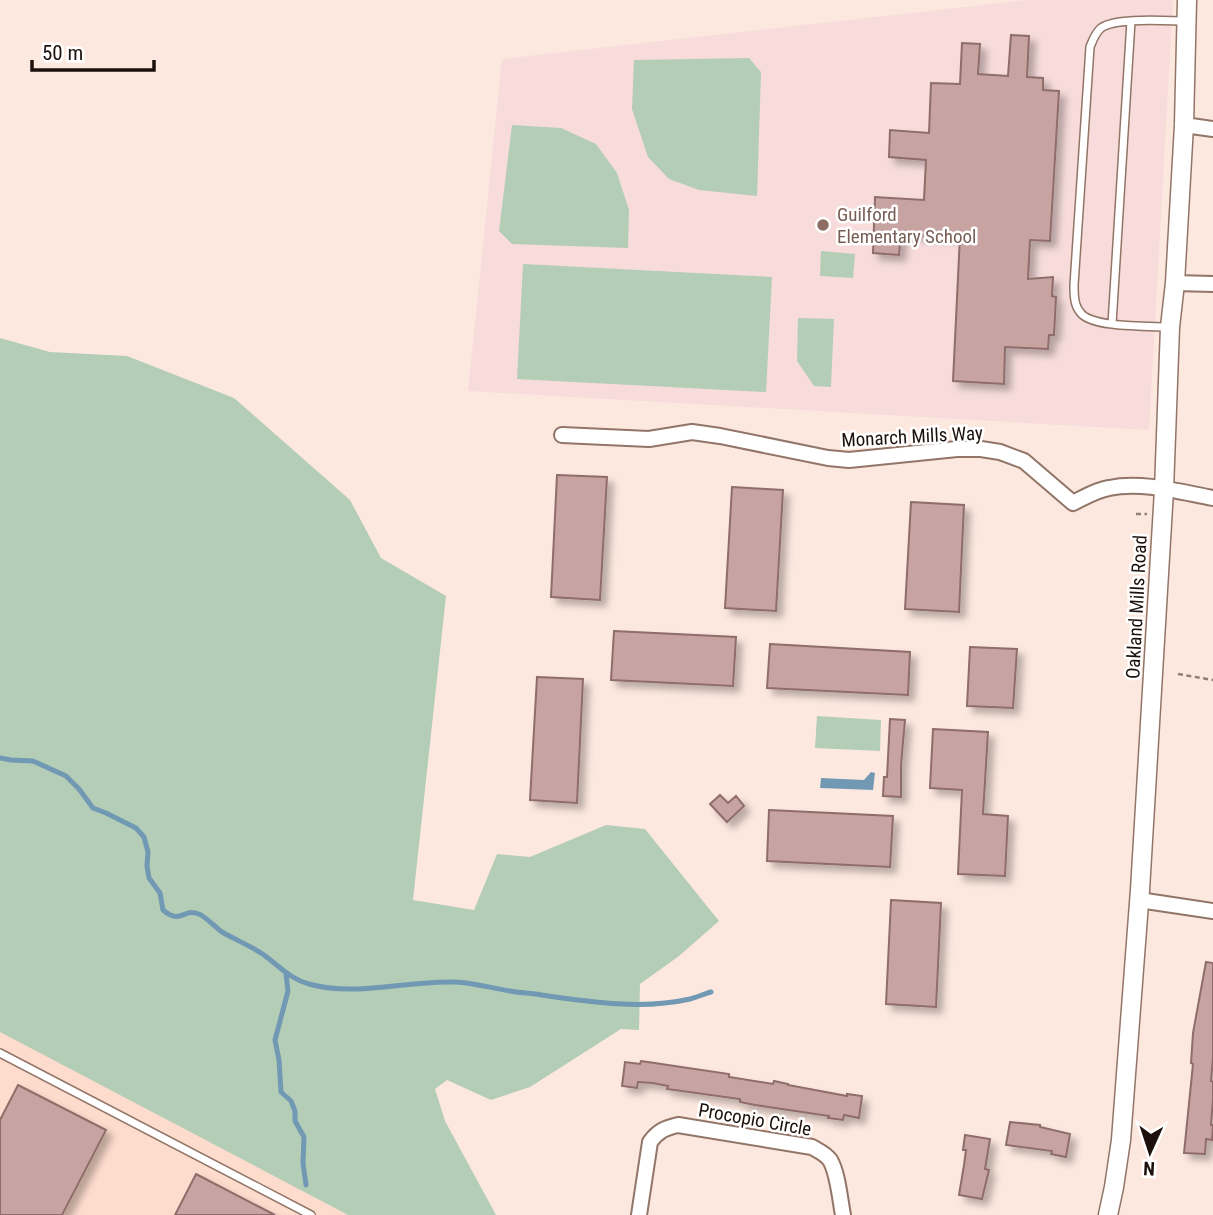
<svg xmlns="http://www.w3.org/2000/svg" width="1213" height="1215" viewBox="0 0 1213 1215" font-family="'Roboto Condensed',sans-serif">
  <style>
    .built { fill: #fddccd }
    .education { fill: #f7dcdb }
    .green { fill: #b4cdb7 }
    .water { fill: #7299b4 }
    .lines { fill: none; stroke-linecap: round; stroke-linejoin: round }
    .stream { stroke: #7299b4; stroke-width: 5 }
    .building { fill: #c7a3a1; stroke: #8e6d6b; stroke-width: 2; filter: url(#shadow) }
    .service-casing { stroke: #927567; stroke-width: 10 }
    .minor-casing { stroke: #927567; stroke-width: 18 }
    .tertiary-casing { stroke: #927567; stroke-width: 21 }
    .path { stroke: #907f78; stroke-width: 2.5; stroke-dasharray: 5 3.5; stroke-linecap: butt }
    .service { stroke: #fff; stroke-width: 7 }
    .minor { stroke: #fff; stroke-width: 14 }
    .tertiary { stroke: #fff; stroke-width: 18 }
    .education-dot { fill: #8d6e63; stroke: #fff; stroke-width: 2.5 }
    .labels { text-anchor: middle; stroke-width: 5; stroke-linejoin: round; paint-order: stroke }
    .education-label { font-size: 19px; fill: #785e54; stroke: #fff; text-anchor: start }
    .street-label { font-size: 19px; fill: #1b100b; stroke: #fff }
  </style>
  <defs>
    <filter id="shadow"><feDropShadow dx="6" dy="6" stdDeviation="3.5" flood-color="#0004"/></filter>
  </defs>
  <rect width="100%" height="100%" fill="#fde8df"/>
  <path class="built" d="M0,1031L348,1215H0Z"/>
  <path class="education" d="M1027,0H1173L1149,430L468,391L502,59Z"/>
  <path class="green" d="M749,58L761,72L757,196L699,190L669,179L648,157L632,109L634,60Z
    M512,125L561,128L596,144L617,173L629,210L628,248L512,244L499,231Z
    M821,251L855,254L853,278L820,276Z
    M523,264L772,277L766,392L517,379Z
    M798,318L834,319L831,387L814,386L797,361Z
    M0,338L50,352L127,356L234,398L350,500L381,558L446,596L413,900L474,910L497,854L530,857L606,825L645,829L719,921L679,956L640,984L639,1030L621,1029L530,1087L491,1100L447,1080L435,1089L445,1121L496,1215H348L0,1032Z
    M817,716L881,720L880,751L815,748Z"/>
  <path class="water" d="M871,772L875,773L873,790L820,788L821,778L864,780Z"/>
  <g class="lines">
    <path class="stream" d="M0,758L11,760L33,761L66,776L79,789L93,808L106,813L136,828L144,837L148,852L147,866L149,878L160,893L163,910C182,926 183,906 201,915C209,920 215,927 222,932C236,940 251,946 264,955C279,966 290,979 309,984C356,997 404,981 452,982C472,982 490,988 510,991C520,993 531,993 542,995C590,1002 642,1010 690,999C697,997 704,994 711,992
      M286,974L288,991L275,1040L279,1060L281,1092L291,1101L295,1111V1121L304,1137L303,1163L306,1185"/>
  </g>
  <path class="building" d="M1011,35L1029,36L1027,77L1043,78V90L1059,91L1050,241L1030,240L1028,279L1053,277L1052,296L1056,297L1054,335H1049L1048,349L1005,347L1004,384L953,381L960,236L901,233L899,255L873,253L875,197L924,200L926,160L889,157L890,130L929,133L931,83L960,84L962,43L980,44L978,74L1008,76Z
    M557,475L607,477L600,600L551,597Z
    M732,487L783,490L776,611L725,608Z
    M911,502L964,505L959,612L905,609Z
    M614,631L736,637L733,686L611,680Z
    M770,644L910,652L908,695L767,688Z
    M970,647L1017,649L1013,708L967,706Z
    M537,677L583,679L577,803L530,800Z
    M890,719L905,720L901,765V797L883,796L884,777H887Z
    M933,729L988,732L983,814L1008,816L1005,876L958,874L962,790L930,788Z
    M720,795L728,803L736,796L744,806L727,822L710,804Z
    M769,810L893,816L890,867L767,861Z
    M891,900L941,903L936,1007L886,1004Z
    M1206,962L1213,963V1058L1211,1081L1213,1082V1100L1211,1125H1213L1212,1140L1206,1139L1205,1154L1184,1153L1193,1064L1191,1063L1193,1033Z
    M641,1061L729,1074V1077L773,1084L774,1081L788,1084V1085L847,1096V1094L862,1096L859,1118L844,1115L843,1120L828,1118L829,1116L755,1105L740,1102V1099L667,1089L668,1086L653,1083L638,1082L637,1088L622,1086L625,1062L640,1064Z
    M18,1085L106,1130L62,1215H0V1120Z
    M1010,1122L1040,1125V1127L1070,1134L1066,1157L1051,1154L1052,1151L1006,1145Z
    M965,1135L990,1139L985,1169L989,1170L982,1199L959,1195L964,1165L966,1150H963Z
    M196,1174L275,1215H175Z"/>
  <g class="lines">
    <defs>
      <path id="service" d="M1112,324L1131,21
        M1168,327C1149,326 1090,328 1080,312C1074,305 1074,294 1074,285L1090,47C1093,40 1095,33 1101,28C1116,17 1167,21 1186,21
        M0,1053L311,1215"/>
      <path id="minor" d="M1184,125L1213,129
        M1175,283L1213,284
        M562,435L649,439L692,432L720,436L828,458L849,460L957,449H981L1000,452L1024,461L1073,503C1085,497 1096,490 1109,488C1142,481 1180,492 1213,498
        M1139,900L1213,911
        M639,1215L650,1142C658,1131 665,1128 678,1125L812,1147C819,1151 826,1154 830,1160C838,1173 840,1200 843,1215"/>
      <path id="tertiary" d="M1108,1215L1114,1187L1121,1140L1140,890L1164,490L1170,327L1175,283L1184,125L1187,0"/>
    </defs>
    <use href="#service" class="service-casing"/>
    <use href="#minor" class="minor-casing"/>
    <use href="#tertiary" class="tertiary-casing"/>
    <path class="path" d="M1136,514H1147
      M1178,674L1213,680"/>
    <use href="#service" class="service"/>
    <use href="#minor" class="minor"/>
    <use href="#tertiary" class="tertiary"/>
  </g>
  <circle class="education-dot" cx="823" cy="225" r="7"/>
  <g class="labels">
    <g class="education-label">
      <text x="837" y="221">Guilford<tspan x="837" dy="22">Elementary School</tspan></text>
    </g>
    <g class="street-label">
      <text transform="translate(912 436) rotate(-3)" y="7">Monarch Mills Way</text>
      <text transform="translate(1136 607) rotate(-87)" y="7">Oakland Mills Road</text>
      <text transform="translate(755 1119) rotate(10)" y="7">Procopio Circle</text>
    </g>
  </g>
  <g transform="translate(1150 1152) rotate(183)" stroke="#ffffff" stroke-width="5" paint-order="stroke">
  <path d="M0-5L12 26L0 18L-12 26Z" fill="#1b100b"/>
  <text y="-10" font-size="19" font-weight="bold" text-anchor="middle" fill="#1b100b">N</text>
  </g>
  <path d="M32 60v10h122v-10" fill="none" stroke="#1b100b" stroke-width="3.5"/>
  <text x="42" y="60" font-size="21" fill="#1b100b" stroke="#ffffff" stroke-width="5" paint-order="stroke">50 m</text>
</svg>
